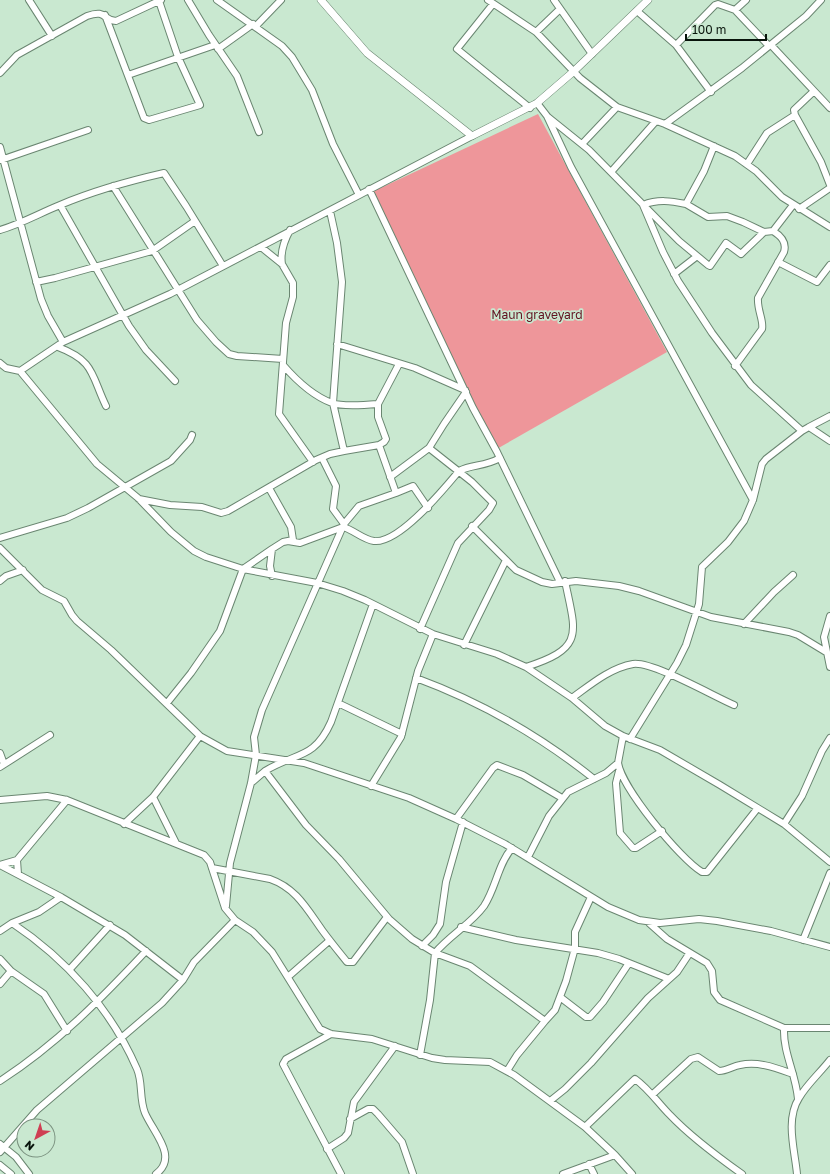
<svg xmlns="http://www.w3.org/2000/svg" width="830" height="1174" viewBox="0 0 830 1174" font-family="'Golos Text',sans-serif">
  <style>
    .green { fill: #ee969a }
    .lines { fill: none; stroke-linecap: round; stroke-linejoin: round }
    .minor-casing { stroke: #6a8671; stroke-width: 8 }
    .tertiary-casing { stroke: #6a8671; stroke-width: 8 }
    .minor { stroke: #fff; stroke-width: 6 }
    .tertiary { stroke: #fff; stroke-width: 7 }
    .labels { text-anchor: middle; stroke-width: 3.5; stroke-linejoin: round; paint-order: stroke }
    .park-label { font-size: 12px; fill: #621220; stroke: #c9e8d0 }
  </style>
  <rect width="100%" height="100%" fill="#c9e8d0"/>
  <path class="green" d="M538,114L667,352L495,450L372,192Z"/>
  <g class="lines">
    <defs>
      <path id="minor" d="M29,0L52,36
        M188,0L209,35L237,76L259,132
        M217,0L282,46L292,57L312,90L333,144L359,195
        M488,0L536,32L580,78L617,107L665,124L735,156L756,171L782,197L830,227
        M554,0L592,54
        M493,4L457,49L530,108
        M735,10L746,0
        M637,11L676,45L711,92
        M105,15L144,118L149,120L200,105L178,57L159,1
        M256,26L281,0
        M536,32L560,9
        M676,45L715,5L718,4L735,10L769,46
        M771,45L830,108
        M218,49L253,24
        M0,73L17,55L87,16C107,9 102,20 116,21L161,0
        M128,75L215,45
        M537,103L547,116L571,167L753,500
        M795,115L821,162L830,185
        M548,117L589,150L679,241L708,265L710,266L726,243L741,254L764,232
        M665,124L742,68L806,16L821,0
        M582,144L617,107
        M0,147L41,299L48,316L63,342
        M1,160L88,130
        M747,164L767,133L795,115L794,110L813,92
        M611,172L656,121
        M113,186L197,320L216,342L229,354L237,356L283,359
        M369,189L473,408L497,452L560,582
        M686,204L708,217L727,216L743,222L764,232L773,231C781,236 787,242 784,252L758,298C757,310 764,321 762,329L735,366
        M60,205L129,326L146,350L175,381
        M643,205L663,252L678,281L712,333L751,385L802,431L809,427L830,441
        M643,205C658,199 671,201 686,204L704,171L714,146
        M799,209L830,188
        M0,230C21,224 40,213 60,205C93,191 129,181 164,173L186,206L223,266
        M773,231L793,205
        M261,247L282,264L293,283V297L286,323L279,414L313,462
        M778,262L817,282L830,265
        M282,264C280,252 284,241 290,230
        M674,274L696,257
        M36,282L55,278L152,251L195,221
        M337,344L415,368L465,390
        M58,347C95,361 91,375 106,406
        M0,363L6,368L20,371L63,342L170,294L472,136
        M283,365C296,380 313,396 332,403C343,407 366,405 378,404L399,364
        M20,371L97,464L138,498L171,532L194,551L206,557L243,569L317,583L343,591L365,600L433,634L497,654L526,667L572,698L605,726L623,736L660,750L720,785L784,824L830,862
        M809,427L830,416
        M429,448L444,424L466,392
        M344,451L379,445
        M390,477L429,448L472,482L493,503L489,510L458,543L420,629
        M269,488L291,527L293,540L283,542L272,549L270,566L272,576
        M396,493L413,486L428,508
        M139,499L170,505L202,507L221,513L228,511L316,460L330,454L344,451L333,403L342,282L337,243L330,211
        M344,524L359,506L396,493L379,445L384,442L386,439L378,417V404
        M472,526L516,570L542,582L552,584L576,581L619,586L639,591L711,617L789,632L798,635L826,652
        M0,538L67,518L88,508L171,461L190,440L192,435
        M288,541L300,543L343,527C354,530 362,539 374,541C399,544 444,489 459,471C473,464 484,467 500,458
        M0,548L42,590L64,601L72,615L77,621L111,650L200,736L227,751L304,763L409,798L456,819L505,844L608,907L639,920L660,923L699,919L717,921L771,931L830,947
        M0,581L6,576L23,570
        M830,616L824,637L830,667
        M744,624L774,592L793,575
        M464,645L506,560
        M526,667C585,648 576,634 565,581
        M416,678C481,702 539,735 594,779
        M572,698C590,685 610,668 633,664C652,661 713,696 734,705
        M167,703L191,673L220,631L243,569L272,549
        M338,703L402,734
        M630,739L677,663L686,645L699,604L702,567L728,542L744,521L753,500L762,464L766,459L802,431
        M0,753L4,764
        M618,763C622,788 680,859 702,872H707L757,809
        M0,767L50,735
        M265,771C296,752 314,760 331,722L373,604
        M619,771L616,783L620,833L633,848H636L662,831
        M251,783L265,771L306,825L339,859L389,919L412,939L435,953L430,1000L420,1055
        M371,786L401,737L418,671L433,634
        M0,800L47,796L67,800L204,855L210,862L225,908L235,920L253,932L272,952L320,1029L331,1034L372,1039L432,1058L445,1060L490,1062L514,1075L585,1127L615,1155L632,1174
        M456,819L493,768L497,765L523,775L562,798
        M124,824L153,797
        M784,824L802,796L822,751L830,738
        M176,843L153,797L200,736
        M512,848C498,864 496,888 484,906C471,924 450,935 435,953L470,966L545,1021L555,1010L566,981L575,948V932L591,897
        M528,857L549,816L568,792L606,773L618,763L623,736
        M0,865L61,897L39,912L12,923
        M0,865L17,860
        M212,868L270,879C296,888 307,909 322,930C330,941 339,952 347,962H353L387,917
        M18,874L17,860L67,800
        M61,897L125,935L183,980
        M226,906L230,863L251,783L256,755L254,737L262,710L344,524L333,509L336,486L322,458
        M649,923L667,939L707,963L712,971L714,992L720,1000L784,1028H830
        M461,927L516,940L598,953L619,959L669,979
        M0,931L12,923C66,959 111,1009 137,1069C143,1083 139,1098 145,1113C153,1132 179,1157 156,1174
        M803,940L830,873
        M422,946L433,935L440,924L446,882L463,822
        M0,959L11,971L44,994L67,1031
        M70,969L110,925
        M289,976L329,941
        M0,984L11,971
        M560,997L586,1017H590L603,1002L629,963
        M784,1028C783,1053 796,1074 798,1099
        M331,1034L286,1059L283,1064L341,1174
        M507,1071L517,1055L545,1021
        M0,1081C57,1044 100,1000 146,951
        M653,1094L691,1059L698,1057L719,1071C727,1071 733,1066 740,1065C759,1061 776,1068 793,1074
        M550,1101L565,1089L591,1063L648,998L677,972L689,954
        M350,1119L368,1109H373L378,1114L402,1142L413,1174
        M585,1127L635,1079C649,1089 658,1103 670,1115C690,1136 718,1157 742,1174
        M0,1144L16,1157L29,1174
        M327,1149L344,1138L348,1133L354,1102L395,1046
        M0,1152L37,1110L162,1003L183,980L194,962L235,920
        M589,1164L594,1174
        M0,1165L11,1174
        M563,1174L615,1155
        M797,1174C795,1151 785,1120 799,1098C807,1084 820,1073 830,1060"/>
      <path id="tertiary" d="M321,0L367,53L472,136L537,103L573,72L648,0"/>
    </defs>
    <use href="#minor" class="minor-casing"/>
    <use href="#tertiary" class="tertiary-casing"/>
    <use href="#minor" class="minor"/>
    <use href="#tertiary" class="tertiary"/>
  </g>
  <g class="labels">
    <g class="park-label">
      <text x="537" y="319">Maun graveyard</text>
    </g>
  </g>
  <g transform="translate(36 1138) rotate(220)"><circle r="19" fill="#c9e8d0" stroke="#7c9381"/>
  <path d="M0-3L7 15L0 10L-7 15Z" fill="#cf3e53"/>
  <text y="-6" font-size="11" font-weight="bold" text-anchor="middle" fill="#08130b">N</text>
  </g>
  <path d="M686 34v6h80v-6" fill="none" stroke="#08130b" stroke-width="2"/>
  <text x="692" y="34" font-size="12" fill="#08130b" stroke="#c9e8d0" stroke-width="3" paint-order="stroke">100 m</text>
</svg>
